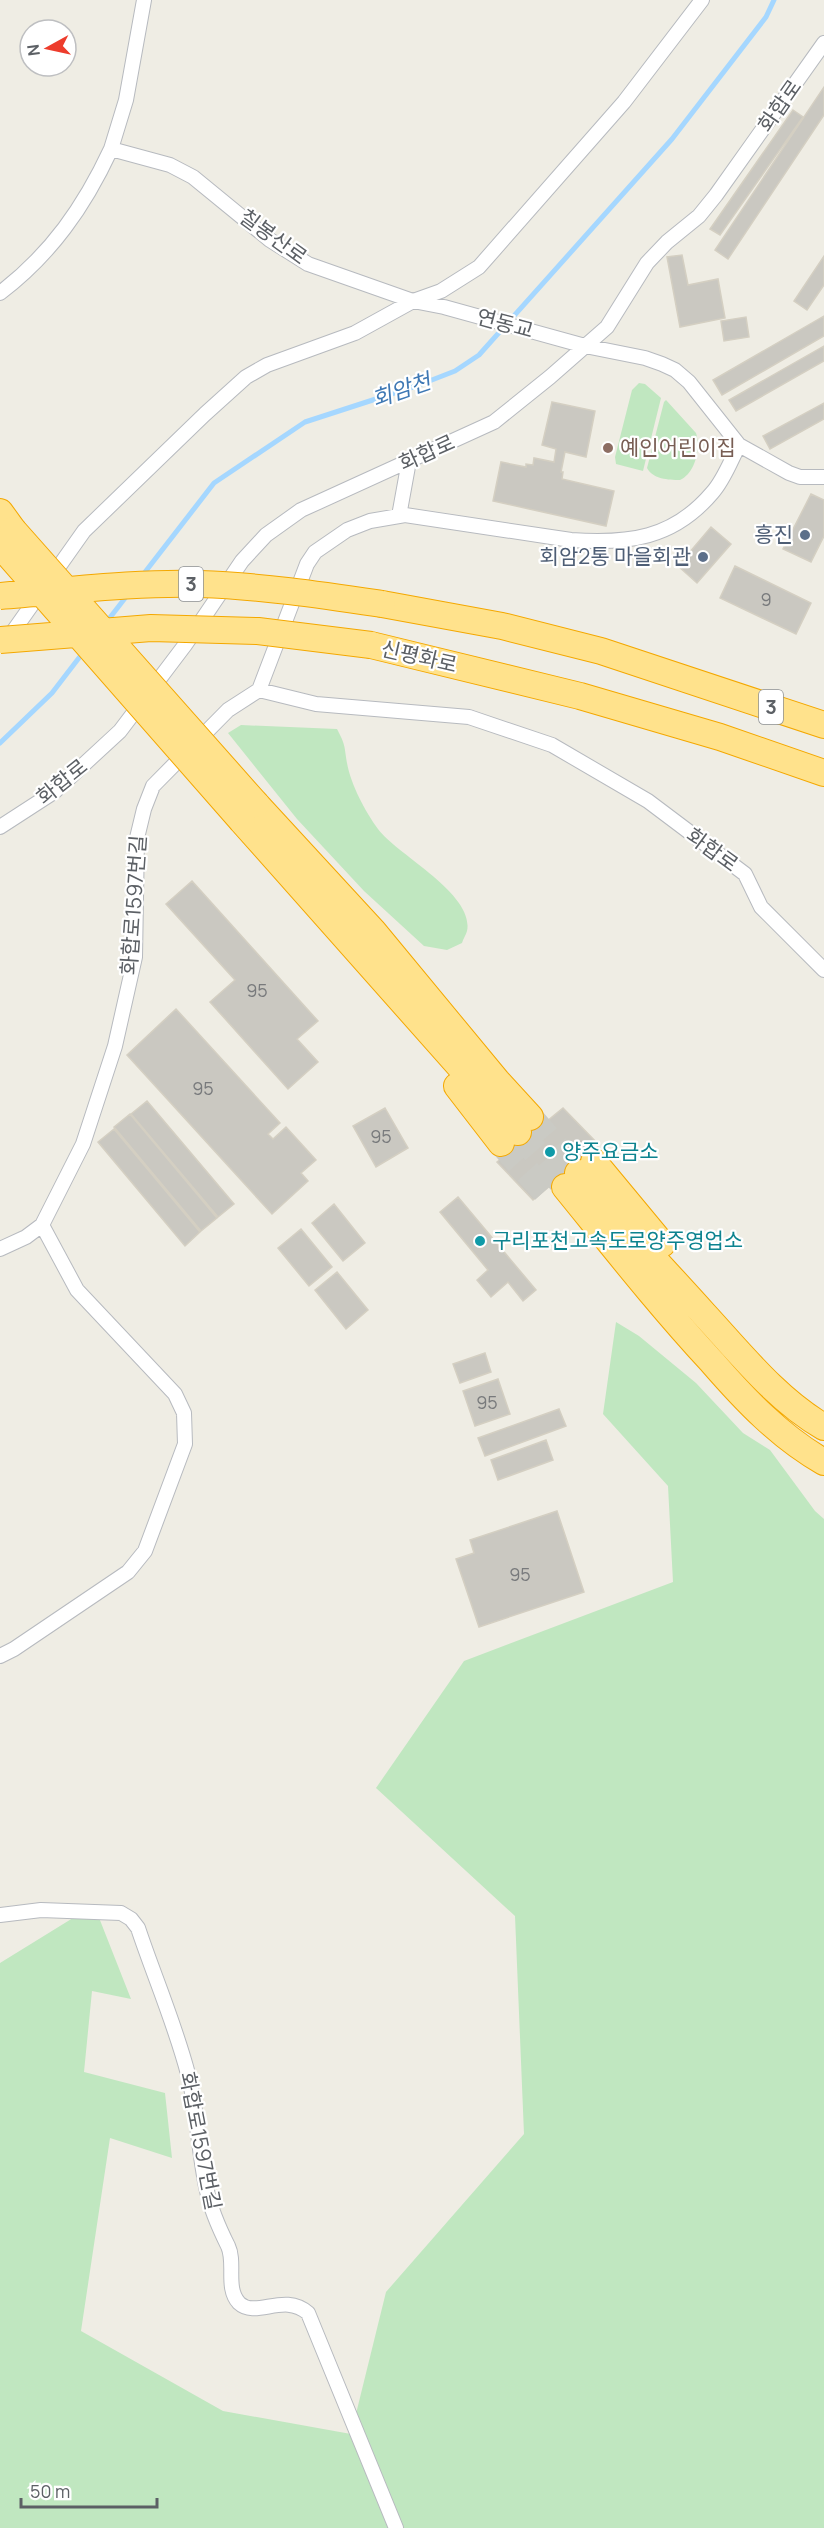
<svg xmlns="http://www.w3.org/2000/svg" width="824" height="2528" viewBox="0 0 824 2528" font-family="Manrope,'Noto Sans KR',sans-serif">
  <style>
    .green { fill: #c0e7c0 }
    .lines { fill: none; stroke-linecap: round; stroke-linejoin: round }
    .stream { stroke: #a5d7ff; stroke-width: 5 }
    .building { fill: #cac8c1; stroke: #d4cfc2; stroke-width: 1.5 }
    .highway-tunnel { stroke: #cacac4; stroke-width: 26; stroke-dasharray: 26 13; stroke-linecap: butt }
    .street-casing { stroke: #b7babf; stroke-width: 16 }
    .highway-casing { stroke: #f4a800; stroke-width: 28 }
    .street { stroke: #fff; stroke-width: 14 }
    .highway { stroke: #ffe28c; stroke-width: 26 }
    .highway-bridge-casing { stroke: #f4a800; stroke-width: 28; stroke-linecap: butt }
    .highway-bridge { stroke: #ffe28c; stroke-width: 26 }
    .education-dot { fill: #8d6e63; stroke: #fff; stroke-width: 2 }
    .service-dot { fill: #5c6f8a; stroke: #fff; stroke-width: 2 }
    .culture-dot { fill: #0f9aa8; stroke: #fff; stroke-width: 2 }
    .labels { text-anchor: middle; stroke-width: 4.5; stroke-linejoin: round; paint-order: stroke }
    .number-label { font-size: 18px; fill: #787a7c }
    .shield { fill: #fff; stroke: #8d9093; stroke-width: 1.5 }
    .shield-label { font-size: 20px; font-weight: bold; fill: #5c6065 }
    .street-label { font-size: 21px; fill: #5c6065; stroke: #fff }
    .education-label { font-size: 21px; fill: #785e54; stroke: #fff; text-anchor: start }
    .service-label { font-size: 21px; fill: #4e5e75; stroke: #fff; text-anchor: end }
    .culture-label { font-size: 21px; fill: #0d838f; stroke: #fff; text-anchor: start }
    .water-label { font-size: 22px; font-style: italic; fill: #3e78b4; stroke: #fff }
  </style>
  <rect width="100%" height="100%" fill="#efede4"/>
  <path class="green" d="M639,383L645,384L661,398L643,471L616,464L615,457L632,390Z
    M666,400L696,433C701,449 695,473 680,480C668,480 653,479 647,468L664,402Z
    M241,725L337,729C346,746 344,746 347,763C351,785 365,811 378,829C396,854 475,894 467,931C466,935 463,939 462,943L447,950L424,946L364,891L297,819L228,733Z
    M616,1322L639,1336L696,1383L743,1433L770,1450L815,1511L824,1519V2528H0V1963L94,1905L131,1999L92,1991L84,2072L165,2093L172,2158L110,2138L81,2331L223,2411L351,2434L386,2292L524,2134L515,1916L376,1788L464,1661L673,1582L668,1486L603,1414Z"/>
  <g class="lines">
    <path class="stream" d="M142,576L214,483L305,422L419,385L455,371L479,355L672,139L766,17L774,0
      M105,624L129,593
      M0,743L52,693L85,650"/>
  </g>
  <path class="building" d="M824,87V115L728,259L715,250Z
    M793,110L803,117L720,235L710,229Z
    M682,255L688,285L718,279L725,318L680,327L667,257Z
    M824,256V285L807,310L794,301Z
    M824,316V336L722,395L713,380Z
    M746,317L749,337L724,341L721,321Z
    M824,346V361L736,411L729,400Z
    M552,402L595,411L586,457L565,452L561,472H563L562,479L614,491L606,526L493,501L501,462L526,467V464L533,465L534,458L554,462L556,449L542,445Z
    M824,403V419L770,449L763,436Z
    M811,494L824,500V536L811,562L783,549Z
    M711,527L731,544L697,583L678,566Z
    M735,566L811,603L796,634L720,598Z
    M192,881L318,1021L297,1039L318,1062L288,1089L210,1002L235,980L166,904Z
    M176,1009L280,1123L268,1134L273,1139L286,1127L316,1160L301,1173L308,1181L272,1214L127,1055Z
    M147,1101L234,1204L218,1217L131,1114Z
    M385,1108L408,1148L376,1167L353,1126Z
    M563,1108L599,1145L533,1200L497,1162Z
    M130,1114L217,1218L201,1231L114,1127Z
    M114,1129L200,1232L185,1246L98,1142Z
    M458,1197L536,1290L523,1301L508,1282L491,1297L477,1280L488,1270L440,1212Z
    M334,1204L365,1243L343,1261L312,1223Z
    M301,1229L332,1267L309,1286L278,1248Z
    M337,1272L368,1310L346,1329L315,1290Z
    M485,1353L491,1372L460,1383L453,1364Z
    M498,1379L510,1414L475,1426L463,1391Z
    M559,1409L566,1426L485,1456L478,1438Z
    M546,1440L553,1460L498,1480L491,1460Z
    M557,1511L584,1592L479,1627L456,1559L474,1553L470,1540Z"/>
  <g class="lines">
    <path class="highway-tunnel" d="M530,1117L578,1173
      M518,1132L563,1184
      M501,1143L552,1199"/>
    <defs>
      <path id="street" d="M144,0L126,100L111,149L170,165L193,177L270,240L308,264L413,301L444,307L585,346L645,358L662,364L675,370L689,382L739,445L789,473L800,477H824
        M0,293C51,254 84,207 111,149
        M399,516L409,461
        M7,640L84,531L205,414L246,377L267,365L355,333L413,301L441,291L479,267L624,102L702,0
        M259,690L316,704L469,717L552,745L648,801L745,874L761,907L824,970
        M259,690L307,564L315,552L347,530L370,521L405,515L571,540C628,544 673,539 712,493C724,480 731,460 739,445
        M0,827L54,792L120,731L185,645L242,561L266,535L301,510L494,422L550,377L607,327L647,263L667,242L699,216L716,195L824,43
        M0,1249L26,1237L42,1225L83,1144L115,1046L135,957L137,838L144,809L153,786L228,710L259,690
        M0,1656L14,1649L128,1572L145,1551L185,1444L184,1413L175,1394L77,1290L42,1225
        M0,1915L41,1910L121,1913L131,1919L138,1928C154,1976 175,2024 188,2074C198,2112 198,2152 207,2191C211,2210 219,2228 228,2246C236,2263 225,2288 239,2303C256,2319 284,2292 308,2313L396,2528"/>
      <path id="highway" d="M0,512L13,530
        M382,604L502,626L601,651L824,725
        M371,645L580,696L720,737L824,773
        M256,804L373,931L497,1081L530,1117
        M242,821L518,1132
        M457,1086L501,1143
        M594,1162L662,1244
        M578,1173C618,1222 662,1267 704,1314C740,1353 777,1400 824,1427
        M565,1187C613,1246 660,1306 712,1362C745,1400 780,1437 824,1462"/>
    </defs>
    <use href="#street" class="street-casing"/>
    <use href="#highway" class="highway-casing"/>
    <use href="#street" class="street"/>
    <use href="#highway" class="highway"/>
    <defs>
      <path id="highway-bridge" d="M13,530L256,804
        M0,545L242,821
        M0,596C66,591 134,582 200,584C261,586 321,595 382,604
        M0,640L151,628L258,631L371,645"/>
    </defs>
    <use href="#highway-bridge" class="highway-bridge-casing"/>
    <use href="#highway-bridge" class="highway-bridge"/>
  </g>
  <circle class="education-dot" cx="608" cy="448" r="6"/>
  <g class="service-dot">
    <circle cx="805" cy="535" r="6"/>
    <circle cx="703" cy="557" r="6"/>
  </g>
  <g class="culture-dot">
    <circle cx="550" cy="1152" r="6"/>
    <circle cx="480" cy="1241" r="6"/>
  </g>
  <g class="labels">
    <g class="number-label">
      <text x="766" y="606">9</text>
      <text x="257" y="997">95</text>
      <text x="203" y="1095">95</text>
      <text x="381" y="1143">95</text>
      <text x="487" y="1409">95</text>
      <text x="520" y="1581">95</text>
    </g>
    <g class="shield">
      <rect x="179" y="567" width="24" height="34" rx="4.5"/>
      <rect x="759" y="690" width="24" height="34" rx="4.5"/>
    </g>
    <g class="shield-label">
      <text x="191" y="591">3</text>
      <text x="771" y="714">3</text>
    </g>
    <g class="street-label">
      <text transform="translate(780 106) rotate(-55)" y="7">화합로</text>
      <text transform="translate(273 237) rotate(36)" y="7">칠봉산로</text>
      <text transform="translate(505 324) rotate(15)" y="7">연동교</text>
      <text transform="translate(427 453) rotate(-24)" y="7">화합로</text>
      <text transform="translate(419 657) rotate(13)" y="7">신평화로</text>
      <text transform="translate(62 782) rotate(-39)" y="7">화합로</text>
      <text transform="translate(712 850) rotate(36)" y="7">화합로</text>
      <text transform="translate(134 905) rotate(-86)" y="7">화합로1597번길</text>
      <text transform="translate(200 2141) rotate(79)" y="7">화합로1597번길</text>
    </g>
    <g class="education-label">
      <text x="620" y="455">예인어린이집</text>
    </g>
    <g class="service-label">
      <text x="793" y="542">흥진</text>
      <text x="691" y="564">회암2통 마을회관</text>
    </g>
    <g class="culture-label">
      <text x="562" y="1159">양주요금소</text>
      <text x="492" y="1248">구리포천고속도로양주영업소</text>
    </g>
    <g class="water-label">
      <text transform="translate(401 390) rotate(-19)" y="8">회암천</text>
    </g>
  </g>
  <g transform="translate(48 48) rotate(262)"><circle r="28" fill="#ffffff" stroke="#bebfc1" stroke-width="1.5"/>
  <path d="M0-4.5L10 22L0 15L-10 22Z" fill="#ed3c2c"/>
  <text y="-9" font-size="16" font-weight="bold" text-anchor="middle" fill="#5c6065">N</text>
  </g>
  <path d="M21 2498v9h136v-9" fill="none" stroke="#5c6065" stroke-width="3"/>
  <text x="30" y="2498" font-size="18" fill="#5c6065" stroke="#ffffff" stroke-width="4.5" paint-order="stroke">50 m</text>
</svg>
